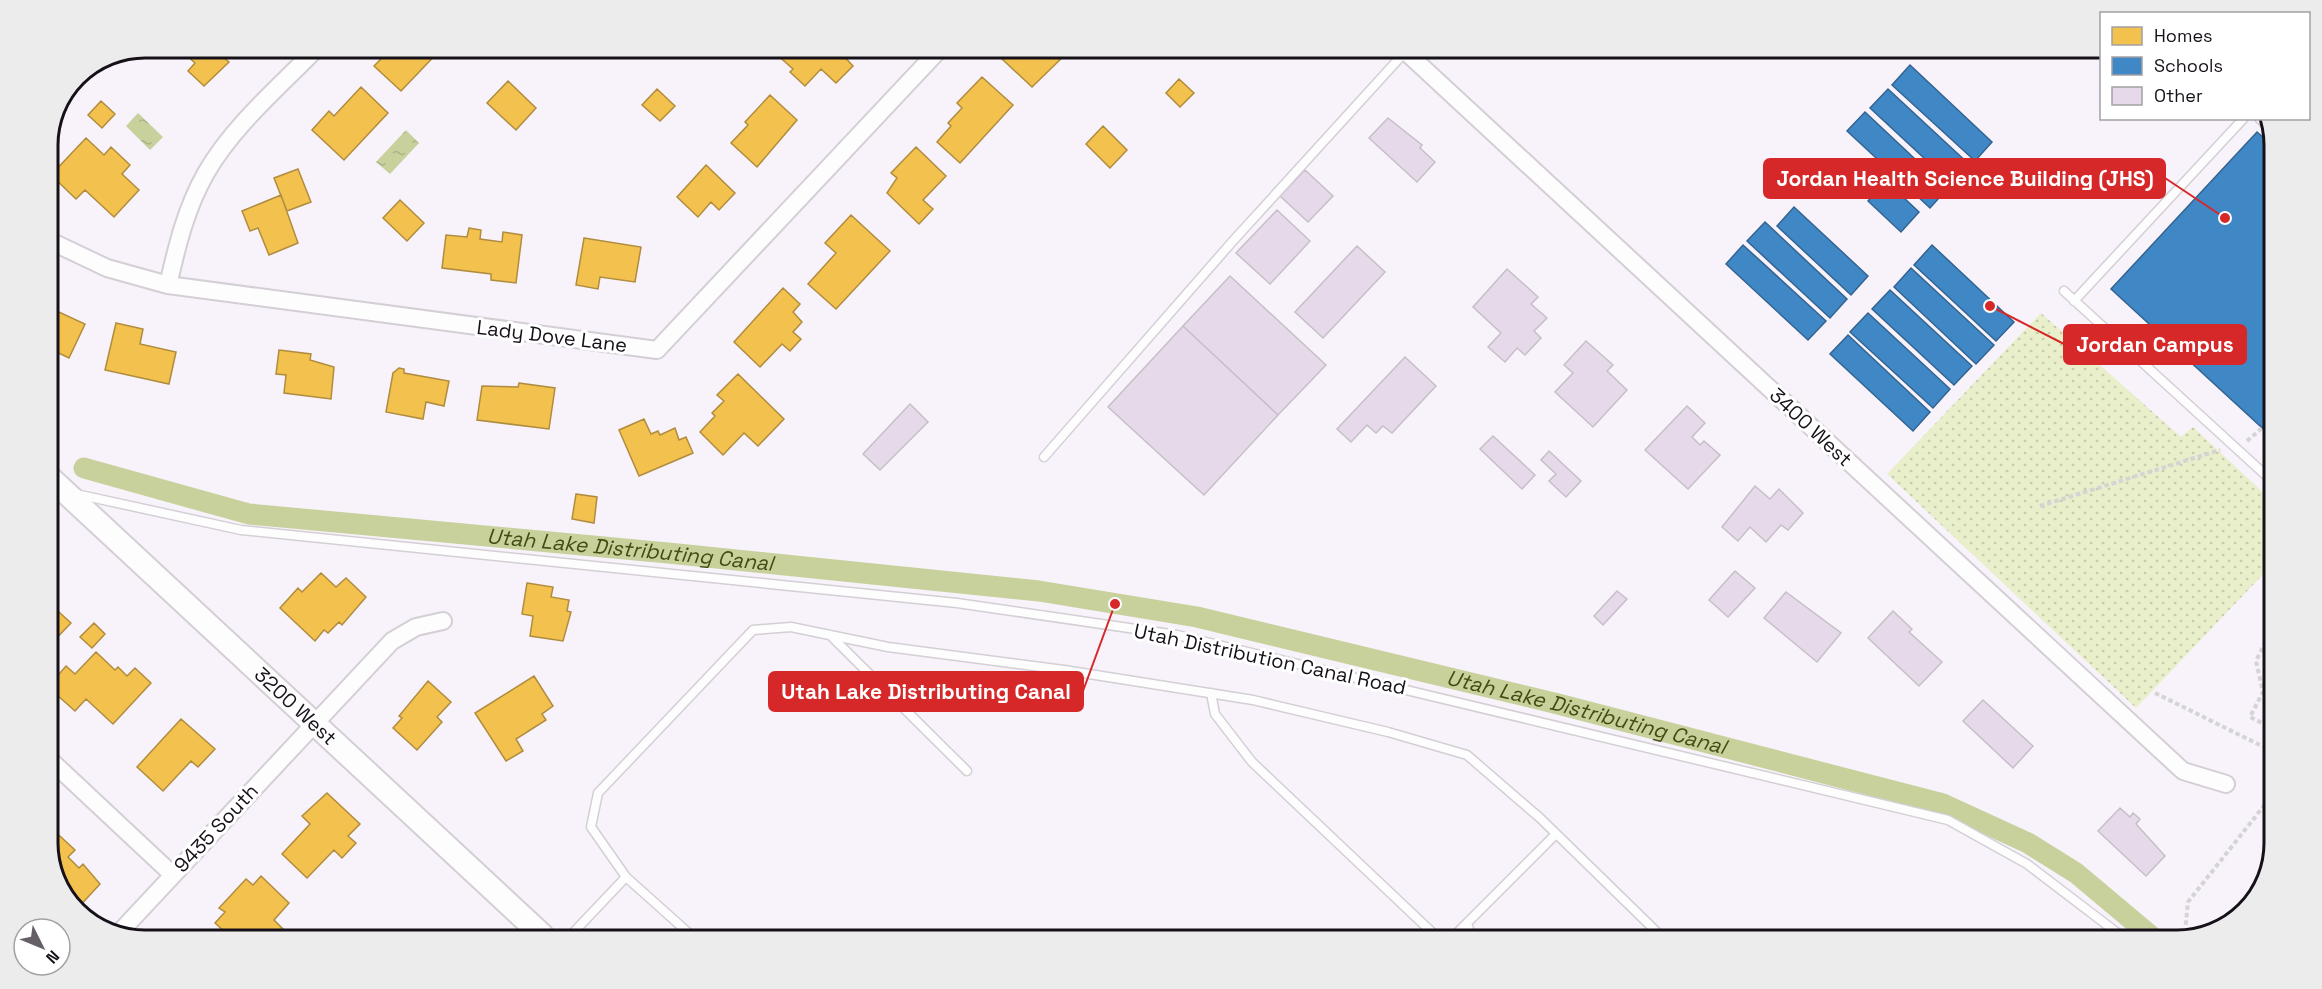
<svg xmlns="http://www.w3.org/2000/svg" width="2322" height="989" viewBox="0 0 2322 989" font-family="'Space Grotesk',sans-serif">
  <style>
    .park { fill: url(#park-dots) }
    .water { fill: url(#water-ripples) }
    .homes { fill: #f2c14e; stroke: #b08c3e; stroke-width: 1.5 }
    .schools { fill: #3f88c5; stroke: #336491; stroke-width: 1.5 }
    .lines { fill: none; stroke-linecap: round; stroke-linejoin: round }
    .canal { stroke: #c8d19c; stroke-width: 21 }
    .building { fill: #e6daea; stroke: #c5bfc7; stroke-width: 1.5 }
    .lane-casing { stroke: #d4ced5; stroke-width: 11 }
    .street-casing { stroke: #d4ced5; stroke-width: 20 }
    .secondary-casing { stroke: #d4ced5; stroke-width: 26 }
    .path { stroke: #d4d3d5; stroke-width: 4; stroke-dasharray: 4.5 3; stroke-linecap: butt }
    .lane { stroke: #fefdfe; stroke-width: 8 }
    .street { stroke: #fefdfe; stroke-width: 16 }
    .secondary { stroke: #fefdfe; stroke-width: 22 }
    .labels { text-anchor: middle; stroke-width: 6; stroke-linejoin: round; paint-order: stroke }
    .street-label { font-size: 20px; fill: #161118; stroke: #fff }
    .water-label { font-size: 21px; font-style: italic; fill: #434c11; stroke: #fff }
    .rim { fill: none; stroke: #161118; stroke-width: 3 }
    .leader { fill: none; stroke: #d62828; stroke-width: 2 }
    .callout-dot { fill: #d62828; stroke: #fff; stroke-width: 2 }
    .callout { fill: #d62828; stroke: #d62828; stroke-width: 2 }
    .callout-label { font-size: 21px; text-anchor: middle; font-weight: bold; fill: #fff }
  </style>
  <defs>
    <pattern id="park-dots" width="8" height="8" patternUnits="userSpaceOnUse" patternTransform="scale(1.5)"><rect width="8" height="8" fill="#e9efca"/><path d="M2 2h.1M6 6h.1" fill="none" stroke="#c7ccad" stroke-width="1.8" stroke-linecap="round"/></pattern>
    <pattern id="water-ripples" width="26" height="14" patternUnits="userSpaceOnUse" patternTransform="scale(1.5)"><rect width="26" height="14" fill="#c8d19c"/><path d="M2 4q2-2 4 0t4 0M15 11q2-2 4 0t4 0" fill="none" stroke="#abb286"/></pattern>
  </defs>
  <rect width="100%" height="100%" fill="#f8f2fa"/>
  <path class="park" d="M2041,313L2181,437L2193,427L2270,499V567L2136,708L1887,474Z"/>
  <path class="water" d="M138,113L163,137L150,150L126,126Z
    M406,130L419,143L390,174L376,162Z"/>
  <path class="homes" d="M187,48H227L221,55L229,62L204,86L188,71L195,63L183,52Z
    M391,49L394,51L441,49L401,91L374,66Z
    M778,50H838L853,66L836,83L821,69L805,86L790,72L793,69L775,53Z
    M1008,51H1069L1032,87L1001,58Z
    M982,77L1013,105L960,163L937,142L951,126L948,123L962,108L957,103Z
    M1179,79L1194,93L1180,107L1166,93Z
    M508,81L536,108L516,130L487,103Z
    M361,87L388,113L344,160L312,130L329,111L334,116Z
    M657,89L675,106L660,121L642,105Z
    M770,95L797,120L757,167L731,143L748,125L745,122Z
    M101,101L115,114L102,128L88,115Z
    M1103,126L1127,150L1110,168L1086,144Z
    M86,138L104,155L111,147L130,165L122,174L139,190L114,217L85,190L76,199L51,175Z
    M916,147L946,176L923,200L933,209L919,224L887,193L897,178L891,173Z
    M706,165L735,193L719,210L711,202L698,217L677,197Z
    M298,169L311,202L287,211L274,178Z
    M281,195L298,243L269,255L258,228L250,231L242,211Z
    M400,200L424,223L407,241L383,218Z
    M851,215L890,251L836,309L808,284L836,253L825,243Z
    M469,228L481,230L480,239L502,242L503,232L522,235L516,283L491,280V274L442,268L446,235L467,237Z
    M584,238L641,247L635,282L600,277L598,289L576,285Z
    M783,288L800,304L793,312L802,322L793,332L801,339L790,351L782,344L760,367L734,342Z
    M48,307L85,324L69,358L48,348Z
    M116,323L143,329L140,344L176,352L169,384L105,370Z
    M279,350L311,354L310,360L334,367L331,399L284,393L286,375L276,374Z
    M399,368L404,369V373L449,381L444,406L426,402L423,419L386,412L393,373Z
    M738,374L784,419L758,446L744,433L723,455L700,432L715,416L712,413L724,401L717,395Z
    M519,383L555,388L549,429L477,420L482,386L518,387Z
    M644,419L651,434L658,431L660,435L675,428L679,440L686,437L693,453L639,476L619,430Z
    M576,494L597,497L594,523L572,519Z
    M321,573L336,587L346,578L366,597L342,625L339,622L328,633L324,630L315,641L280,608L298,588L302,592Z
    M527,583L553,587L551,597L569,600L567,611L571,612L563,641L530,636L533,616L522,614Z
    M48,602L71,623L48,647Z
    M94,623L105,634L92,648L80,637Z
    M96,652L115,670L118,667L127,676L135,668L151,683L113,724L86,699L75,711L48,687L66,666L75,674Z
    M534,676L553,706L542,714L546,720L516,739L523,751L506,761L475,713Z
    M428,681L451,702L437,717L442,722L417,750L393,728L402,718L399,716Z
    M181,719L215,749L198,767L191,761L163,791L137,767Z
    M327,793L360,824L348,836L356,843L342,858L334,850L307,878L282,854L310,824L302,816Z
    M48,825L75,850L68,857L79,868L83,864L100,884L77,909L68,903L48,850Z
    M261,876L289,903L274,920L284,930L280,934H227L215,923L225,912L219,908L246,879L253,885Z"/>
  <path class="schools" d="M1910,65L1992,142L1975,161L1892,85Z
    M1888,89L1971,166L1953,185L1870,108Z
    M1865,112L1947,189L1930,208L1847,131Z
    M2257,132L2274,147L2271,436L2111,289Z
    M1886,181L1919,212L1901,232L1868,201Z
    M1794,207L1868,276L1851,295L1777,226Z
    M1765,222L1847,299L1830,318L1747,241Z
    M1743,245L1826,321L1808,340L1726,264Z
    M1932,245L2014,322L1996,341L1914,265Z
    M1911,268L1994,345L1976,364L1894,287Z
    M1890,290L1972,366L1954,385L1872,309Z
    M1868,313L1950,389L1933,408L1850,332Z
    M1848,335L1930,412L1913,431L1830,354Z"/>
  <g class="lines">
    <path class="canal" id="s1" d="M84,468L249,514L668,553L1039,591L1197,617L1558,704L1943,804L2028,843L2076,873L2157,941"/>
  </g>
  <path class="building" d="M1388,118L1422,145L1420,148L1435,162L1417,182L1369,138Z
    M1305,170L1333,196L1308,222L1280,196Z
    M1277,210L1310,241L1270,284L1236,253Z
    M1357,246L1385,272L1323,338L1295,312Z
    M1507,269L1538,297L1531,304L1547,318L1534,331L1541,338L1525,355L1517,348L1505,362L1488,347L1501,333L1473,307Z
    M1230,276L1326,365L1278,415L1183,326Z
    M1183,326L1278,415L1204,495L1108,407Z
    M1586,341L1613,365L1607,371L1627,390L1593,427L1555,392L1573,373L1564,365Z
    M1405,357L1436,386L1392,433L1383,426L1376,433L1367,425L1351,442L1337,429Z
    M910,404L928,422L880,470L863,454Z
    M1687,406L1705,423L1692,437L1700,445L1704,441L1720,455L1688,489L1645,450Z
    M1493,436L1535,475L1522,489L1480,449Z
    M1549,451L1581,481L1566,497L1549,481L1556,474L1541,460Z
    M1755,486L1770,499L1779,489L1803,513L1788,530L1781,525L1766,542L1750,527L1738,541L1722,527Z
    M1735,571L1755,588L1728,617L1709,600Z
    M1617,591L1627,599L1603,625L1594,616Z
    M1786,592L1841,633L1817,662L1764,618Z
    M1893,611L1912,629L1909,632L1942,662L1919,686L1868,638Z
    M1983,700L2033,746L2013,768L1963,721Z
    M2120,808L2130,817L2133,813L2140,819L2136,824L2165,856L2146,876L2098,831Z"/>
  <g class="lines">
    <defs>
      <path id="lane" d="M2259,118L2270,129
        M2064,291L2271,480
        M2074,301L2244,118
        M1044,457L1232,242L1405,52
        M76,494L241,530L957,603L1177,635L1948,820L2027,864L2128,941
        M830,635L967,771
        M1211,693L1215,714L1252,762L1438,938
        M1467,924L1473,939
        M571,935L626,877
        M692,936L626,877L591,827L598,793L753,630L791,627L888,647L1064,670L1253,700L1388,732L1467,755L1540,818L1664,939
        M1452,938L1556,834"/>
      <path id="street" d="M1406,52L2183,771L2226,784
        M48,240L107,268L168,285L657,350L938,51
        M168,285C177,246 186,208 206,173C233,126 279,87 316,49
        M48,758L173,875
        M118,934L392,641L416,627L443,621"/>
      <g id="secondary">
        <path id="s2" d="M48,476L542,935"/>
      </g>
    </defs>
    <use href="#lane" class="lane-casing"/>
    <use href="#street" class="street-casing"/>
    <use href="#secondary" class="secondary-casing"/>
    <path class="path" d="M2247,441L2262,428
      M2040,506L2220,450
      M2155,693L2268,749
      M2268,726L2250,717L2263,692L2256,661L2269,635
      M2191,937L2185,932L2188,902L2267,802"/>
    <use href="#lane" class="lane"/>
    <use href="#street" class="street"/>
    <use href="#secondary" class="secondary"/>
  </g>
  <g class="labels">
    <g class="street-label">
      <text transform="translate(552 336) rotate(7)" y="7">Lady Dove Lane</text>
      <text transform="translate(1811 427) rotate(43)" y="7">3400 West</text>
      <text transform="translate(1270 659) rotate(12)" y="7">Utah Distribution Canal Road</text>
      <text dy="7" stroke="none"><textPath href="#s2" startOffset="338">3200 West</textPath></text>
      <text transform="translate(216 828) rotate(-47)" y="7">9435 South</text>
    </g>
    <g class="water-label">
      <text dy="7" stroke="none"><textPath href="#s1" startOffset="554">Utah Lake Distributing Canal</textPath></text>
      <text dy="7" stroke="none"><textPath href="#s1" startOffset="1526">Utah Lake Distributing Canal</textPath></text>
    </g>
  </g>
  <path d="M0 0H2322V989H0ZM145 58H2177A87 87 0 0 1 2264 145V843A87 87 0 0 1 2177 930H145A87 87 0 0 1 58 843V145A87 87 0 0 1 145 58Z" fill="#ececed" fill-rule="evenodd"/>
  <path class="rim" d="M145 58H2177A87 87 0 0 1 2264 145V843A87 87 0 0 1 2177 930H145A87 87 0 0 1 58 843V145A87 87 0 0 1 145 58Z"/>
  <path class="leader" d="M2225 218L2165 178M1990 306L2064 344M1115 604L1083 691"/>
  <g class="callout-dot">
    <circle cx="2225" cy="218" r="6"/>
    <circle cx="1990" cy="306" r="6"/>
    <circle cx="1115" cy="604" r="6"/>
  </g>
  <g class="callout">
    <rect x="1764" y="159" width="401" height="39" rx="6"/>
    <rect x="2064" y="325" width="182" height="39" rx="6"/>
    <rect x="769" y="672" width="314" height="39" rx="6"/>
  </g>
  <g class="callout-label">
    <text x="1965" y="186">Jordan Health Science Building (JHS)</text>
    <text x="2155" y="352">Jordan Campus</text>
    <text x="926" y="699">Utah Lake Distributing Canal</text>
  </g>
  <rect x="2100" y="12" width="210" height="108" fill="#ffffff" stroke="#a2a0a3" stroke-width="1.5"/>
  <rect x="2112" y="27" width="30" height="18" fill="#f2c14e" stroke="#a2a0a3" stroke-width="1.5"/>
  <text x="2154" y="42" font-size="18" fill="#161118">Homes</text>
  <rect x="2112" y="57" width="30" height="18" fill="#3f88c5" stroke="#a2a0a3" stroke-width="1.5"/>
  <text x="2154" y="72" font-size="18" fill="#161118">Schools</text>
  <rect x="2112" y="87" width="30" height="18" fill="#e6daea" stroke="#a2a0a3" stroke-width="1.5"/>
  <text x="2154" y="102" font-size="18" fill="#161118">Other</text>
  <g transform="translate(42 947) rotate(133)"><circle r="28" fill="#ffffff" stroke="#a2a0a3" stroke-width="1.5"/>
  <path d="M0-4.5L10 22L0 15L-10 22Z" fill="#656067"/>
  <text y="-9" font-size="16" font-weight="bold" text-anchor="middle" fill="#161118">N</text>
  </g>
</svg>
